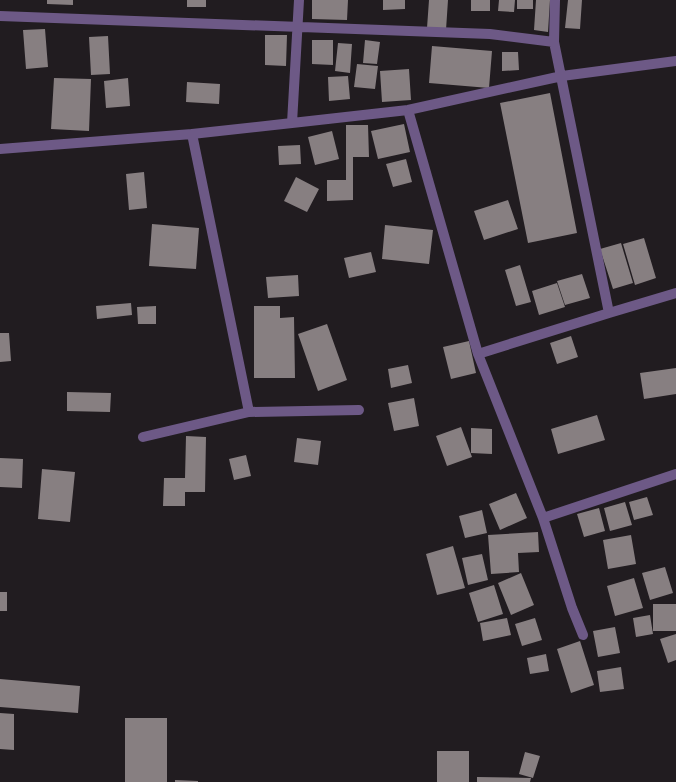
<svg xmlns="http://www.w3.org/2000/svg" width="676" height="782" viewBox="0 0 676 782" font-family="'Noto Serif',serif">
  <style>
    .building { fill: #877f81 }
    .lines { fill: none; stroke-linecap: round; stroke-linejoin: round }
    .street { stroke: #6d5986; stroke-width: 10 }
  </style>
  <rect width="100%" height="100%" fill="#211c20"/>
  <path class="building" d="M47,0H73V5L47,4Z
    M187,0H206V7H187Z
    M312,0H348L347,20L312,19Z
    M383,0H405V9L383,10Z
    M429,0H448L446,30L427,28Z
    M471,0H490V11H471Z
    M499,0H515L514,12L498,11Z
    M517,0H533V9H517Z
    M536,0H550L548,32L534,30Z
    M568,0H582L580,29L565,28Z
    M45,29L48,67L26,69L23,30Z
    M265,35H287L286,66L265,65Z
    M108,36L110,74L91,75L89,37Z
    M312,40H333V65L312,64Z
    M365,40L380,42L377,64L363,63Z
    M338,43L352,44L350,73L335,71Z
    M432,46L492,51L489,88L429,83Z
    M502,52H518L519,70L502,71Z
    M357,64L378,66L375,89L354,87Z
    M409,69L411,100L382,102L380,71Z
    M348,76L350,99L329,101L328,77Z
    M54,78L91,79L89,131L51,129Z
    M128,78L130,106L106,108L104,81Z
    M187,82L220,84L219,104L186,102Z
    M550,93L577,233L528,243L500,103Z
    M404,124L410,152L378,159L371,131Z
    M346,125H368L369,157H353V200L327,201V180H346Z
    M332,131L339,159L315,165L308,137Z
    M300,145L301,164L279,165L278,146Z
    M406,159L412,182L393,187L386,164Z
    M144,172L147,208L129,210L126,174Z
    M296,177L319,189L307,212L284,201Z
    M508,200L518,229L484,240L474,211Z
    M152,224L199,228L196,269L149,266Z
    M385,225L433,230L429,264L382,259Z
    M644,238L656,278L635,285L623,244Z
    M621,243L633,283L613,289L600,249Z
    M371,252L376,272L349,278L344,258Z
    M520,265L531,302L516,306L505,270Z
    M582,274L590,298L565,305L557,281Z
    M298,275L299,296L268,298L266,277Z
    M557,283L565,307L539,315L532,291Z
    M131,303L132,315L97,319L96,306Z
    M156,306V324H138L137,307Z
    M254,306H280V318L294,317L295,378H254Z
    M327,324L347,380L318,391L298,334Z
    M0,333H9L11,361L0,362Z
    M571,336L578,357L557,364L550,343Z
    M469,341L476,373L451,379L443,347Z
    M408,365L412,383L391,388L388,369Z
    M676,368V394L644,399L640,373Z
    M67,392L111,393L110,412L67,411Z
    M414,398L419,426L394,431L388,403Z
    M597,415L605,440L558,454L551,429Z
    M461,427L472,457L447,466L436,436Z
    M471,428L492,429V454L471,453Z
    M186,436L206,437L205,492H185V506H163L164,478H185Z
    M297,438L321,441L318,465L294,462Z
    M246,455L251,476L234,480L229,459Z
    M0,458L23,459L22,488L0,487Z
    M42,469L75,472L70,522L38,519Z
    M516,493L527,518L500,530L489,504Z
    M647,497L653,515L634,520L629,502Z
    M625,502L632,525L610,531L604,508Z
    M599,508L605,531L584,537L577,514Z
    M482,510L487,533L465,538L459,516Z
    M538,532L539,552L518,553L519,572L491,574L488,535Z
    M631,535L636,564L608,569L603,540Z
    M453,546L465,588L437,595L426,554Z
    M482,554L488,580L468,585L462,558Z
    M665,567L673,593L650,600L642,573Z
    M521,573L534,605L511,615L498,583Z
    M634,578L643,608L615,616L607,586Z
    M494,585L503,614L478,622L469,593Z
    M0,592H7V611H0Z
    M653,604H676V631H653Z
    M650,615L653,634L636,637L633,618Z
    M507,618L511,635L483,641L480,623Z
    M535,618L542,640L522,646L515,624Z
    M615,627L620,653L598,657L593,631Z
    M676,634V660L668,663L660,639Z
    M580,641L594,685L571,693L557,649Z
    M546,654L549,671L530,674L527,658Z
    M621,667L624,689L600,692L597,671Z
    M0,679L80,686L78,713L0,707Z
    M0,713L14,714V750L0,749Z
    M125,718H167V782H125Z
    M437,751H469V782H437Z
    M525,752L540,756L533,778L519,774Z
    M477,777L531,778L530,782H477Z
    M175,780L198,781V782H175Z"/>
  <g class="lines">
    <path class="street" d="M299,0L292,123L408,110L562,76L676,61
      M0,16L490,34L554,42L555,0
      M554,42L609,313L676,293
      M408,110L478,354L543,518
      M192,134L249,412L359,410
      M0,149L192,134L292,123
      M478,354L609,313
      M143,437L249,412
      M583,635L572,608L543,518L676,474"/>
  </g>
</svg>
